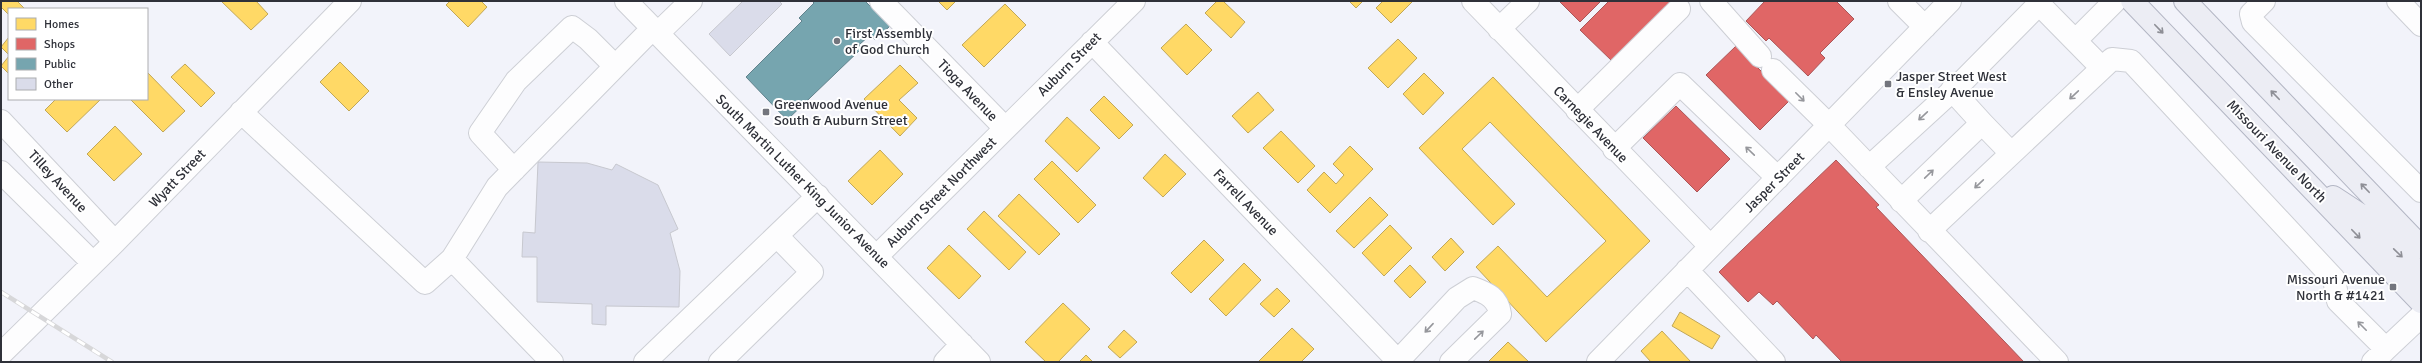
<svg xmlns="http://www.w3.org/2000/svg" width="2422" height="363" viewBox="0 0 2422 363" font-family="Signika,sans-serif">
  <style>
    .homes { fill: #ffd966; stroke: #c1a758 }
    .shops { fill: #e06666; stroke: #ab5658 }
    .public { fill: #76a5af; stroke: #61828c }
    .building { fill: #dadcea; stroke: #c7c8cf }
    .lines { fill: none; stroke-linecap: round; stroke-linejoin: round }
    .minor-casing { stroke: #cdcfd5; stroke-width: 24 }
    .major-casing { stroke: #b3b6c4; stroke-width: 24 }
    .minor { stroke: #fdfdfe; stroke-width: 22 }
    .major { stroke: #ecedf4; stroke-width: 22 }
    .rail-casing { stroke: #d7d7d9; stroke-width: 4.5 }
    .rail { stroke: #fff; stroke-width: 3; stroke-dasharray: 9; stroke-linecap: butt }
    .oneway { stroke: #8e8f96 }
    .oneway2 { stroke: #96979c }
    .poi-dot { fill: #73757d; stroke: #fff; stroke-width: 1.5 }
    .labels { text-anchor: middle; stroke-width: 4; stroke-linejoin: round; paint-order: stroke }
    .poi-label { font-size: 14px; fill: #2f3139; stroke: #fff; text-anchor: start }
    .street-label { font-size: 14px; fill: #2f3139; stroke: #fff }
  </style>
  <rect width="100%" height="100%" fill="#f2f3fa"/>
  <path class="homes" d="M1,1H17L25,9H9V15L1,7Z
    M221,1H256L268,14L251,30Z
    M450,1H481L487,7L468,27L446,5Z
    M938,1H956L947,10Z
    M1217,1H1223L1245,22L1231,38L1205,13Z
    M1349,1H1363L1356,8Z
    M1383,1H1413L1391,23L1376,8Z
    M1005,4L1026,25L984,67L962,45Z
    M1186,24L1212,50L1187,75L1161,48Z
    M9,37V55L1,47Z
    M1398,39L1417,58L1388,88L1368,68Z
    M9,56V74L1,66Z
    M340,62L369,91L349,111L320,82Z
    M185,64L215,93L201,107L171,77Z
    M900,65L918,83L899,100L917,118L900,136L864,99Z
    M147,72L185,111L163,132L130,99H147Z
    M1424,73L1444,93L1423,115L1403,94Z
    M1493,77L1650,241L1546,342L1476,267L1498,246L1547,297L1606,241L1490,122L1462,149L1515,204L1493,225L1419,148Z
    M1258,92L1274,110L1248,133L1232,116Z
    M1104,96L1133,125L1119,139L1090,110Z
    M56,99H101L67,132L45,110Z
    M1067,117L1100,148L1077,172L1045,141Z
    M115,126L142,154L114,181L87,154Z
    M1281,131L1315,166L1298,183L1263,148Z
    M1350,146L1373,169L1330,213L1307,190L1324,172L1336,184L1344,175L1333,164Z
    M880,150L903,174L872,205L848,181Z
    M1165,154L1186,174L1163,197L1143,178Z
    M1052,161L1096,205L1078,223L1034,179Z
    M1019,194L1060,234L1039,255L998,216Z
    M1370,197L1388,215L1354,248L1336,231Z
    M984,211L1026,252L1009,270L967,229Z
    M1390,225L1412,248L1384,276L1362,253Z
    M1451,238L1464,252L1445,271L1432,257Z
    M1204,240L1224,260L1191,293L1171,273Z
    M949,245L981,276L959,299L927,268Z
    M1244,263L1261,280L1226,316L1209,299Z
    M1410,265L1426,282L1410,298L1394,281Z
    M1277,288L1290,301L1274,317L1260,304Z
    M1063,303L1090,329L1058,362H1046L1025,342Z
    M1680,312L1720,336L1712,349L1672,326Z
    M1292,328L1314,349L1301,362H1258Z
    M1124,330L1137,342L1120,358L1108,347Z
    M1662,331L1691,362H1651L1641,351Z
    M1508,342L1529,362H1488Z
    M1086,355L1093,362H1079Z"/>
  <path class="shops" d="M1559,1H1601L1580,22Z
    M1609,1H1673L1613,62L1580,30Z
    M1765,1H1836L1854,19L1820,53L1825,58L1808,76L1769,38L1766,41L1746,21Z
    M1736,46L1790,100L1760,130L1706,75Z
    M1676,106L1730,159L1697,192L1643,138Z
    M1836,160L1879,205L1876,207L2024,362H1842L1816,335L1813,339L1777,301L1773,305L1759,292L1748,302L1719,272Z"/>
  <path class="public" d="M812,1H868L866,2L890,26L875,40L870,35L859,45L862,48L787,120L746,77L802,21L799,18L814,3Z"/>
  <path class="building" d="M743,1H779L782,4L730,56L709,34Z
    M538,162L587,163L612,170L616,164L658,185L678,229L670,233L680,271L679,307L606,306V325L592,324V304L537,302V257H522L523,232L535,233Z"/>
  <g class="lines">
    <defs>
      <path id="minor" d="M626,1L979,362
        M881,1L1005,128
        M1473,1L1710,246
        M1711,1L1760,56
        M1899,1L1925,27
        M2264,1L2251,14L2253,22L2421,191
        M2398,1L2421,25
        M1499,29L1528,1
        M657,34L691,1
        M2076,40L2115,1
        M1092,42L1399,362
        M1773,70L1830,126L2057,362
        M1952,90L1982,123
        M1577,110L1679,9
        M241,112L425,283L452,259L497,187L652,29
        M1,121L115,242
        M1614,149L1680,84L1778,178
        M1869,167L1963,81L2039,4L2102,68
        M514,170L480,133L516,81L572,27L588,39L615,66
        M1,172L93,263
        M1901,201L1982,123L2011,153
        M1929,231L2112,59L2131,61L2334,279L2338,301L2386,349L2421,316
        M877,256L1134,1
        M452,259L552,362
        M1687,270L1774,362
        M1,354L115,242L350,1
        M1398,361L1457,298L1473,288C1487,293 1498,298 1500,314L1451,362
        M645,362L818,196
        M720,362L812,272L777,236
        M945,362L962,344
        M1598,362L1950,1
        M2373,362L2386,349"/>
      <path id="major" d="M2132,1L2421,302
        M2185,1L2421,247
        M2333,197L2362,216L2421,275"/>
    </defs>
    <use href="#minor" class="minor-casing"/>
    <use href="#major" class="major-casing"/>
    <use href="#minor" class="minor"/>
    <use href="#major" class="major"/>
    <defs>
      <path id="rail" d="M1,292L112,362"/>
    </defs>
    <use href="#rail" class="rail-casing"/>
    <use href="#rail" class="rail"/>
  </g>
  <defs><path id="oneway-shaft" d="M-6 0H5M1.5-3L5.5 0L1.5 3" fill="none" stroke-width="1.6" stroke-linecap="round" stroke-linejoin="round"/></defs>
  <g class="oneway">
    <use href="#oneway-shaft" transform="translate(2159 29) rotate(46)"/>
    <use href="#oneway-shaft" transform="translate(2275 95) rotate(-134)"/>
    <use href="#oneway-shaft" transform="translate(2365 188) rotate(-134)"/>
    <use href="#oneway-shaft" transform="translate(2356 234) rotate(46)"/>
    <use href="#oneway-shaft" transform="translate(2398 253) rotate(44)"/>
  </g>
  <g class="oneway2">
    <use href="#oneway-shaft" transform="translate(2074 95) rotate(137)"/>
    <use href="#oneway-shaft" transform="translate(1800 97) rotate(45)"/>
    <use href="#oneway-shaft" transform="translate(1923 116) rotate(137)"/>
    <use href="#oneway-shaft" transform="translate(1750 151) rotate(-136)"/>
    <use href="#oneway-shaft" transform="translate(1929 174) rotate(-44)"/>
    <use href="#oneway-shaft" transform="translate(1979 184) rotate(137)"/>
    <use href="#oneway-shaft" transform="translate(2362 326) rotate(-135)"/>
    <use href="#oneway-shaft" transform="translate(1429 328) rotate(133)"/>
    <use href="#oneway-shaft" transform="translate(1479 335) rotate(-44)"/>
  </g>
  <g class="poi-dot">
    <circle cx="837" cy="41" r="4"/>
    <rect x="1884" y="80" width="8" height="8" rx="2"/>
    <rect x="762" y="108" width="8" height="8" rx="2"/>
    <rect x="2389" y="283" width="8" height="8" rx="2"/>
  </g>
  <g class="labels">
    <g class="poi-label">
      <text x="845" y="38">First Assembly<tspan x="845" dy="16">of God Church</tspan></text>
      <text x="1896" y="81">Jasper Street West<tspan x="1896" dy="16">&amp; Ensley Avenue</tspan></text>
      <text x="774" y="109">Greenwood Avenue<tspan x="774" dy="16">South &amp; Auburn Street</tspan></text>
      <text x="2385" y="284" text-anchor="end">Missouri Avenue<tspan x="2385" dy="16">North &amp; #1421</tspan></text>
    </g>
    <g class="street-label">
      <text transform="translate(1069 64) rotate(-45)" y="5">Auburn Street</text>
      <text transform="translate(968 90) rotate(46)" y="5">Tioga Avenue</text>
      <text transform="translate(1591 124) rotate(46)" y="5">Carnegie Avenue</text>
      <text transform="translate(2277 151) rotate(46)" y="5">Missouri Avenue North</text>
      <text transform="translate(177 178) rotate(-46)" y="5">Wyatt Street</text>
      <text transform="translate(58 181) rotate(47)" y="5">Tilley Avenue</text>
      <text transform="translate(803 181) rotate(45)" y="5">South Martin Luther King Junior Avenue</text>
      <text transform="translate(1774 182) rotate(-45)" y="5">Jasper Street</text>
      <text transform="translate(941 192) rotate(-45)" y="5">Auburn Street Northwest</text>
      <text transform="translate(1246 202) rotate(46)" y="5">Farrell Avenue</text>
    </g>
  </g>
  <rect width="2422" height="363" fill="none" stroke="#2f3139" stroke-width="4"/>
  <rect x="8" y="8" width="140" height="92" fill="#ffffff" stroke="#acadb0"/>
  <rect x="16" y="18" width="20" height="12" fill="#ffd966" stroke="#acadb0"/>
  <text x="44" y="28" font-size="12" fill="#2f3139">Homes</text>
  <rect x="16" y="38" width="20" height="12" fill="#e06666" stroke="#acadb0"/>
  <text x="44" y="48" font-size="12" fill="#2f3139">Shops</text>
  <rect x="16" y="58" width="20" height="12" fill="#76a5af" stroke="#acadb0"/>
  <text x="44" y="68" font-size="12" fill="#2f3139">Public</text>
  <rect x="16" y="78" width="20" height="12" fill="#dadcea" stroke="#acadb0"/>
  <text x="44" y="88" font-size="12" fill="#2f3139">Other</text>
</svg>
